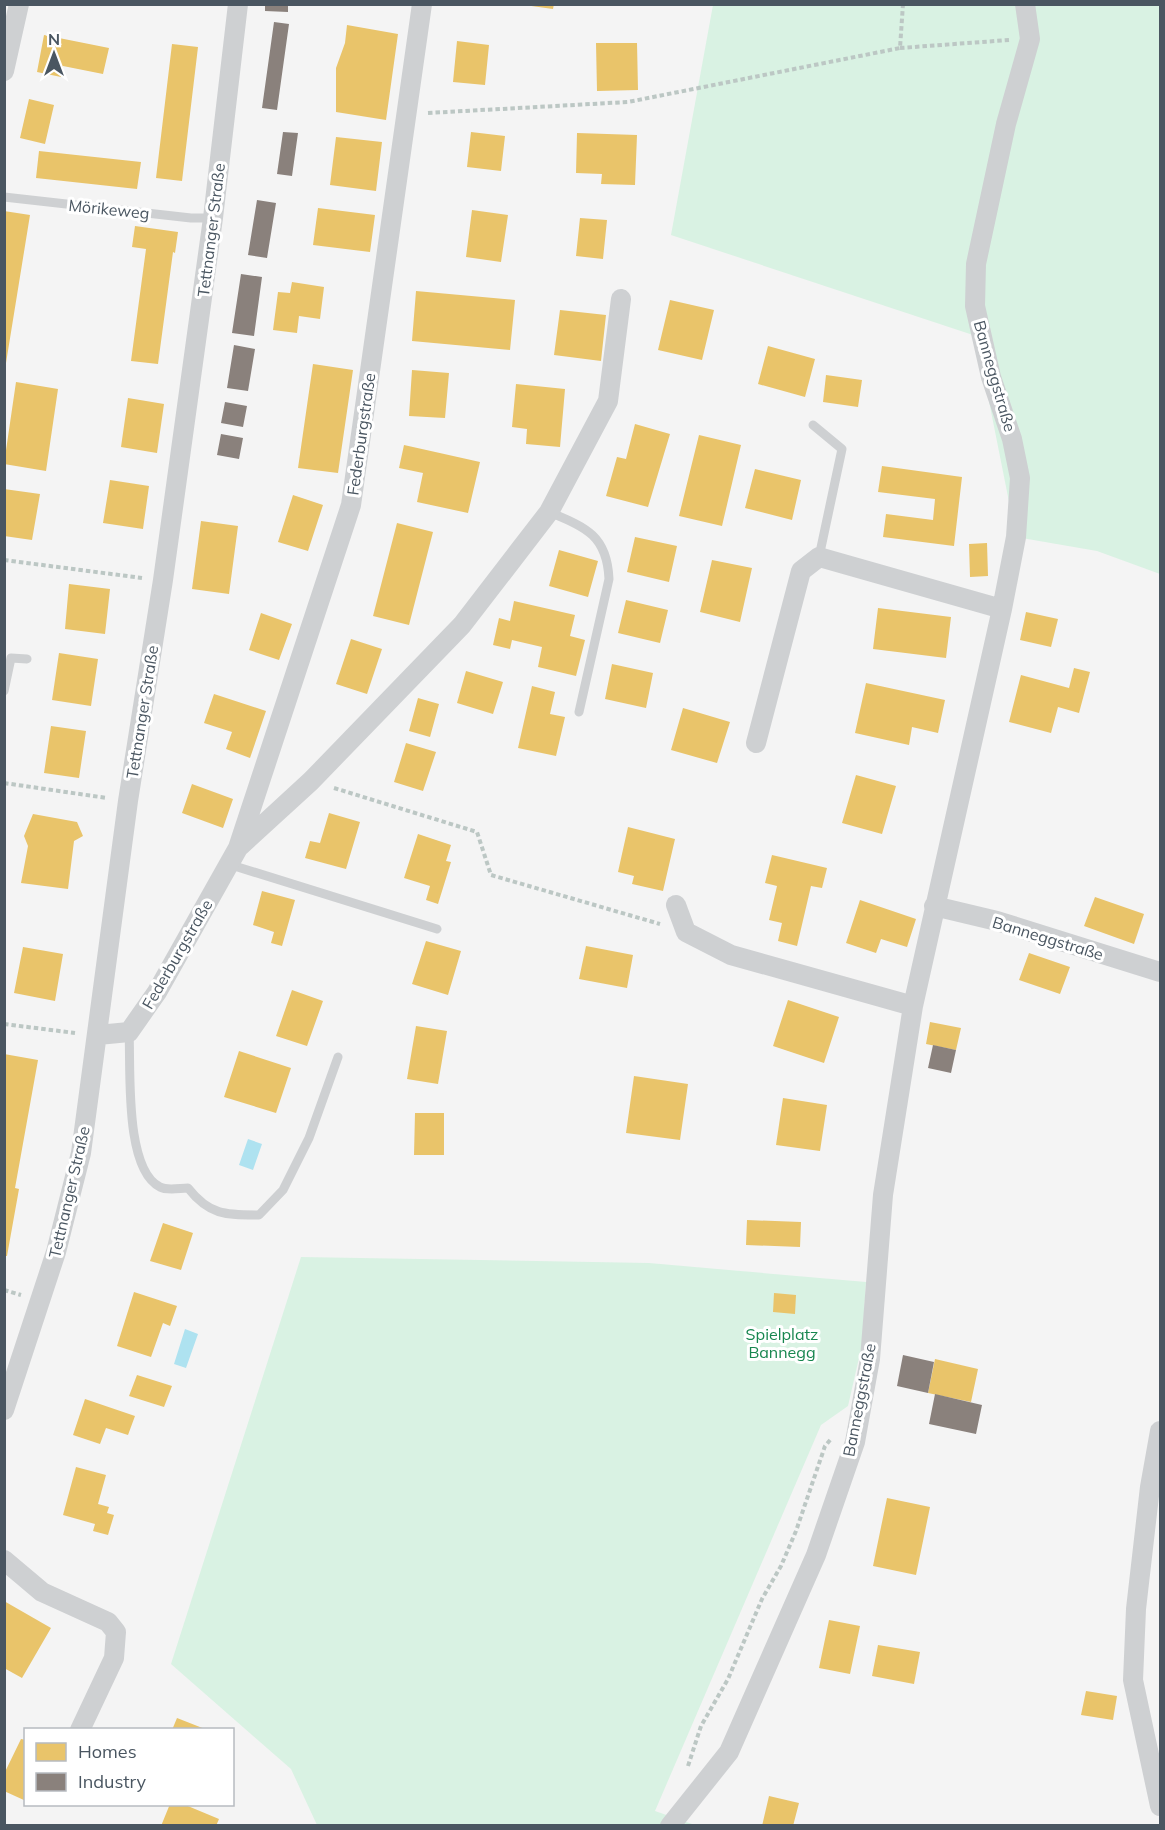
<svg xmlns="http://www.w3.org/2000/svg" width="1165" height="1830" viewBox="0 0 1165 1830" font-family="Mulish,sans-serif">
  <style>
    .green { fill: #d9f2e3 }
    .water { fill: #aee2f0 }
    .homes { fill: #e9c46a }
    .industry { fill: #8a817c }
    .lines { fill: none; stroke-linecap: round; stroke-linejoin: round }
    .path { stroke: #bcc7c4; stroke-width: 4; stroke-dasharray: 4.5 3; stroke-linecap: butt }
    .service { stroke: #ced0d2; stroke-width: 9 }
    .minor { stroke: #ced0d2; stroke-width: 20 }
    .labels { text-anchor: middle; stroke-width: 6; stroke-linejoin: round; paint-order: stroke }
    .street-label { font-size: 16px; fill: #4a5661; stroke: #fff }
    .park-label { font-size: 16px; fill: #17864f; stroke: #fff }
  </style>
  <rect width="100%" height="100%" fill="#f4f4f4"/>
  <path class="green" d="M713,5H1160V574L1097,551L1016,537L976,336L671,235Z
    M301,1257L649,1263L866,1282L862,1345L848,1406L821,1425L655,1811L695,1825H317L291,1769L171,1664Z"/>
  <path class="water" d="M248,1139L262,1144L253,1170L239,1165Z
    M185,1329L198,1334L186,1368L174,1364Z"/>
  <path class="homes" d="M517,4H554L553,9Z
    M347,25L398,34L386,120L336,112V68L345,43Z
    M44,35L109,48L103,74L63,66L61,77L37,72Z
    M457,41L489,45L485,85L453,82Z
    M596,43H637L638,90L597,91Z
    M172,44L198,47L182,181L156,178Z
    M29,99L54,105L45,144L20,138Z
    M471,132L505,136L501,171L467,167Z
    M577,133L637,135L635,185L601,184L602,174L576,173Z
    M336,137L382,142L376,191L330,185Z
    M39,151L141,162L137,189L36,178Z
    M318,208L375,215L370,252L313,245Z
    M472,210L508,215L501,262L466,257Z
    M4,211L30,215L6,363L4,362Z
    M580,218L607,220L603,259L576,256Z
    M135,226L178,232L175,253L173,252L158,364L131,361L146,249L132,247Z
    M292,282L324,287L320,319L299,316L297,333L273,330L278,292L290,293Z
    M416,291L515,300L510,350L412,341Z
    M670,300L714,310L702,360L658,350Z
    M560,310L606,315L601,361L554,355Z
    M768,346L815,359L805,397L758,384Z
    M313,364L353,370L338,473L298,468Z
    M412,370L449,373L445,418L409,416Z
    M826,375L862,380L858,407L823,402Z
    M16,382L58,389L46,471L4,464Z
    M516,384L565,389L560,447L526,444L527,429L512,427Z
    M128,398L164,404L157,453L121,447Z
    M635,424L670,434L648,507L606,496L617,457L626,459Z
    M699,435L741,445L722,526L679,516Z
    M404,445L480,462L468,513L417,502L423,473L399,468Z
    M882,466L962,477L954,546L883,537L886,514L933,520L935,499L878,492Z
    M755,469L801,480L792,520L745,508Z
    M110,480L149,486L143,529L103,523Z
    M4,489L40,494L32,540L4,536Z
    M293,495L323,505L308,551L278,542Z
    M201,521L238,526L229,594L192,589Z
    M397,523L433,532L409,625L373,616Z
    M635,537L677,546L669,582L627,572Z
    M987,543L988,576L970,577L969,544Z
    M559,550L598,561L588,597L549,586Z
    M712,560L752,568L740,622L700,612Z
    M69,584L110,589L105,634L65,629Z
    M626,600L668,610L660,643L618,633Z
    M514,601L575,615L570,636L585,640L576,676L538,667L542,647L512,640L510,649L493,645L499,618L510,621Z
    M878,608L951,617L946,658L873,649Z
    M1026,612L1058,619L1051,647L1020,640Z
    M261,613L292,624L279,660L249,650Z
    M351,639L382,649L367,694L336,684Z
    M59,653L98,659L91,706L52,700Z
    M612,664L653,673L646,708L605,699Z
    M1074,668L1090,672L1079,713L1058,707L1051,733L1009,722L1021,675L1069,688Z
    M466,671L503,682L493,714L457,703Z
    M866,683L945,700L938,733L912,727L909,745L855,733Z
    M532,686L555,692L550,714L565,717L556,756L518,748Z
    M214,694L266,711L250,758L226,749L232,732L204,723Z
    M418,698L439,704L430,737L409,731Z
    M683,708L730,722L717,763L671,750Z
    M51,726L86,731L79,778L44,773Z
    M406,743L436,752L423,791L394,782Z
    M856,775L896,786L882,834L842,823Z
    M192,784L233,799L223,828L182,813Z
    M329,813L360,822L346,869L305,858L310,841L320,843Z
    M33,814L77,822L83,836L74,841L68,889L21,883L28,846L24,836Z
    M628,827L675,839L663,891L632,884L634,876L618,872Z
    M418,834L451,845L446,861L451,862L438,904L426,900L430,886L404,878Z
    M772,855L827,868L822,888L811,886L797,946L778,941L782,923L769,920L777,886L765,883Z
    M262,891L295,900L282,946L271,943L274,932L253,925Z
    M1095,897L1144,914L1134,944L1084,926Z
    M860,900L916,919L907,947L881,939L876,953L846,943Z
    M426,941L461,951L448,995L412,984Z
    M586,946L633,955L627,988L579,979Z
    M23,947L63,954L55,1001L14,993Z
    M1029,953L1070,967L1060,994L1019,980Z
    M292,990L323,1001L307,1046L276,1036Z
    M788,1000L839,1017L824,1063L773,1046Z
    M930,1022L961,1028L956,1050L926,1044Z
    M416,1026L447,1031L438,1084L407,1079Z
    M239,1051L291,1068L276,1113L224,1097Z
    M4,1054L38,1060L15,1188L19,1189L7,1256H4Z
    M634,1076L688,1084L680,1140L626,1133Z
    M783,1098L827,1105L820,1151L776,1145Z
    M415,1113H444V1155H414Z
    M747,1220L801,1222L800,1247L746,1245Z
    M163,1223L193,1233L181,1270L150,1261Z
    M134,1292L177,1306L170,1326L163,1323L151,1357L117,1346Z
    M774,1293L796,1295L795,1314L773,1312Z
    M935,1359L978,1369L971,1402L928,1393Z
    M137,1375L172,1386L164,1407L129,1396Z
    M85,1399L135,1416L128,1435L106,1428L100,1444L73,1435Z
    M76,1467L106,1475L98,1504L109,1507L107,1513L114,1515L108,1535L93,1531L95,1524L63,1515Z
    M887,1498L930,1507L916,1575L873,1566Z
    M4,1601L51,1628L22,1678L4,1668Z
    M829,1620L860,1626L850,1674L819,1668Z
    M878,1645L920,1652L914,1684L872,1676Z
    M1086,1691L1117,1696L1113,1720L1081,1715Z
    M177,1718L205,1729V1730H172Z
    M21,1739L26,1740V1801L4,1791V1774Z
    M769,1796L799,1803L793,1826H762Z
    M170,1804H183L219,1819L216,1826H161Z"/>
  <path class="industry" d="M265,4H288V12L265,11Z
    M274,22L289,24L277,110L262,108Z
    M283,132L298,133L292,176L277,174Z
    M257,200L276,203L267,258L248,255Z
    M241,274L262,277L254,336L232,333Z
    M234,345L255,349L248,391L227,388Z
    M225,402L247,406L243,427L221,423Z
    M221,434L243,438L239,459L217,455Z
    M933,1045L956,1050L951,1073L928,1068Z
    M903,1355L934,1362L928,1393L897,1386Z
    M935,1394L982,1405L976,1434L929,1424Z"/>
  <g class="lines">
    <path class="path" d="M900,48L1009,40
      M428,113L628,102L900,48L903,4
      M4,560L142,578
      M4,783L107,798
      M334,788L477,832L491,875L660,924
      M4,1024L75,1033
      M4,1290L21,1295
      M688,1766L701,1726L728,1679L762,1599L781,1566L796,1531L825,1446L831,1439"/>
    <path class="service" d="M4,197L191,218H213
      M813,425L842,449L819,557
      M549,512C585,527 607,535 609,579L579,712
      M4,691L11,658L27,659
      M228,864L437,929
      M129,1032C131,1068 124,1169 160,1187C167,1191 180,1188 188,1188C210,1216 227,1215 259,1215L283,1190L309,1138L338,1057"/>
    <path class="minor" d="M4,71L19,4
      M756,743L801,571L819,557L1002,609
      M240,846L311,781L462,625L549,512L608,401L621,299
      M676,905L686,932L731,955L913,1006
      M934,906L997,921L1160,972
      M98,1035L129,1032L157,992L238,848L351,505L422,4
      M4,1410L56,1252L81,1153L128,801L163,580L213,218L238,4
      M1160,1431L1150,1487L1136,1609L1133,1680L1160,1806
      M4,1560L42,1592L108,1622L116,1632L114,1658L80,1730
      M670,1826L729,1752L816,1555L855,1442L870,1359L883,1195L913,1006L1002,609L1016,537L1020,478L1012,439L991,377L975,306L976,264L1006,124L1030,39L1025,4"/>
  </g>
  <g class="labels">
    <g class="street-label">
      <text transform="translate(109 209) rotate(6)" y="6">Mörikeweg</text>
      <text transform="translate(211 230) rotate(-83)" y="6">Tettnanger Straße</text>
      <text transform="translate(995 376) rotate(74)" y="6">Banneggstraße</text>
      <text transform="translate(361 434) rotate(-82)" y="6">Federburgstraße</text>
      <text transform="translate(142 712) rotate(-81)" y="6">Tettnanger Straße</text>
      <text transform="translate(1048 938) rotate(17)" y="6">Banneggstraße</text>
      <text transform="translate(177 954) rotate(-60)" y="6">Federburgstraße</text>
      <text transform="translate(69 1192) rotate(-77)" y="6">Tettnanger Straße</text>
      <text transform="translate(859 1400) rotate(-79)" y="6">Banneggstraße</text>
    </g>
    <g class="park-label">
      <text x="782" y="1340">Spielplatz<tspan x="782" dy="18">Bannegg</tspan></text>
    </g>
  </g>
  <rect width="1165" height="1830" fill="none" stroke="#4a5661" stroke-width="12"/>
  <rect x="24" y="1728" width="210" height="78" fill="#ffffff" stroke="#b7bbc0" stroke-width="1.5"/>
  <rect x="36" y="1743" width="30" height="18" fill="#e9c46a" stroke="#b7bbc0" stroke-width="1.5"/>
  <text x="78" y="1758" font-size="18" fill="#4a5661">Homes</text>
  <rect x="36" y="1773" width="30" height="18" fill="#8a817c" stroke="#b7bbc0" stroke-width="1.5"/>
  <text x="78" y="1788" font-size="18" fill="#4a5661">Industry</text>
  <g transform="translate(54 54)" stroke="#ffffff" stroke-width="4.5" paint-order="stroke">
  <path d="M0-4.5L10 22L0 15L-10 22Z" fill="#4a5661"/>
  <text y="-9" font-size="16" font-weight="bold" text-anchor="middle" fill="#4a5661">N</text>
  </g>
</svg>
